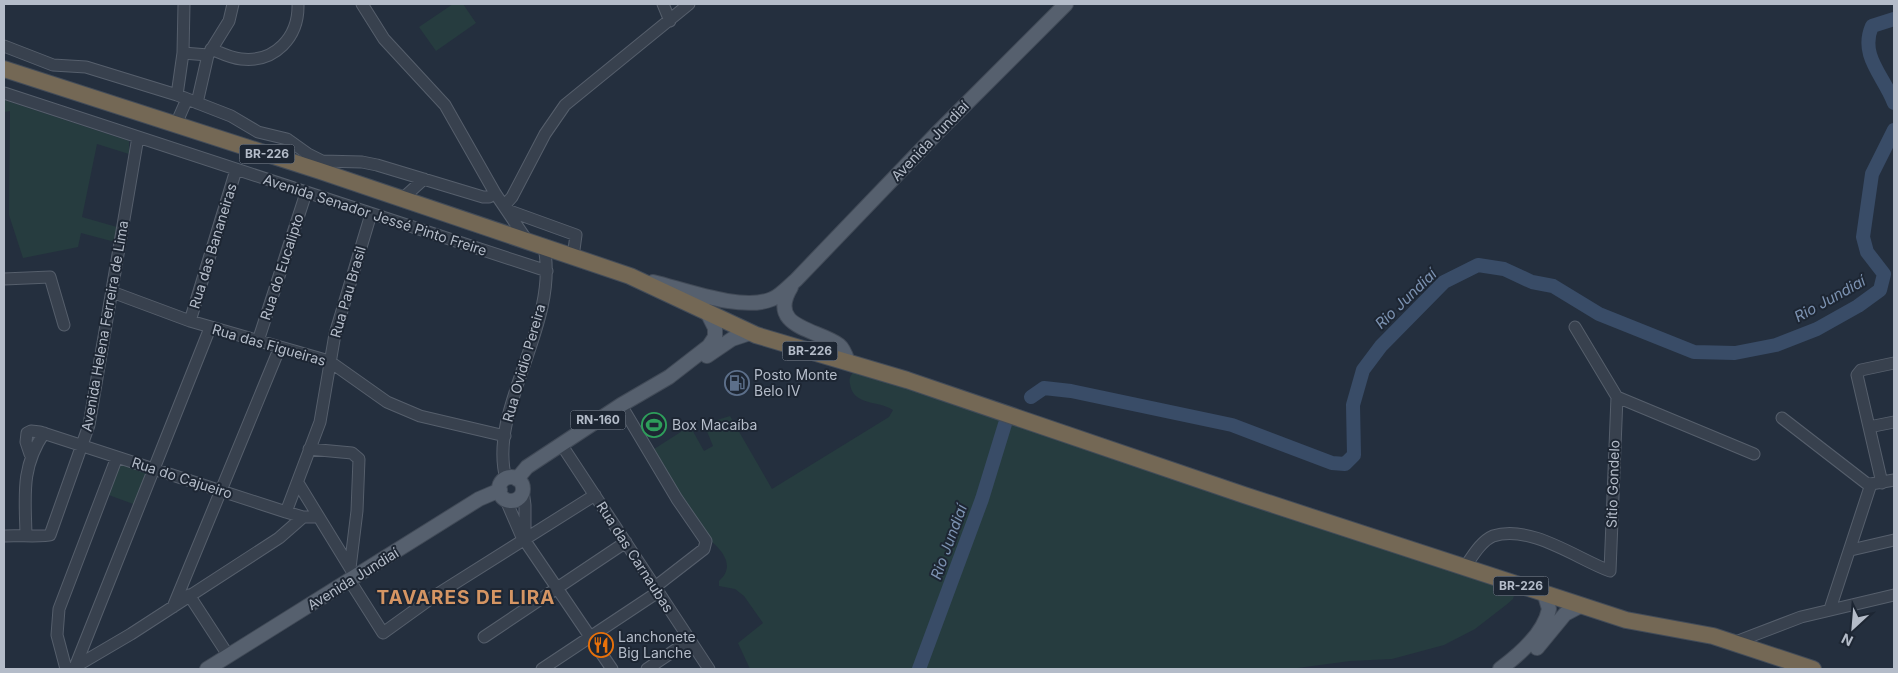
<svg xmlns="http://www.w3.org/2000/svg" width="1898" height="673" viewBox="0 0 1898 673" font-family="Inter,sans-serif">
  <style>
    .green { fill: #263c3f }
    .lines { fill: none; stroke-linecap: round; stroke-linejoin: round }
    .river { stroke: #394c67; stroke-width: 14 }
    .minor-casing { stroke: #565f6c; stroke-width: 13 }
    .major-casing { stroke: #414a57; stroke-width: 16 }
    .highway-casing { stroke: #434c59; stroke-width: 18 }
    .minor { stroke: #38414e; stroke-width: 11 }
    .major { stroke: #56606e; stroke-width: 14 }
    .highway { stroke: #746855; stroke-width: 16 }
    .labels { text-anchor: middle; stroke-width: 4; stroke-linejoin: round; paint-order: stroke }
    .shield { fill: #1d2633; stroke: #878f9c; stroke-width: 1 }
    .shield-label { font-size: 12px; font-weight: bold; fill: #b4bcc9 }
    .street-label { font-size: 14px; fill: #b4bcc9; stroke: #1d2633 }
    .poi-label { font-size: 14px; fill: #b4bcc9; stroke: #1d2633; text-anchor: start }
    .water-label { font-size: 15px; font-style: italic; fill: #7c92b1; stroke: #1d2633 }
    .district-label { font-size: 19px; font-weight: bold; letter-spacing: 1px; fill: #d59563; stroke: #1d2633 }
  </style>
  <rect width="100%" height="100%" fill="#242f3e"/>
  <path class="green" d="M453,4H463L476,23L436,51L419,27Z
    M4,100L129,141V154L97,144L82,217L117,227L115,242L81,233L78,247L23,258L9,215L10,111L4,112Z
    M859,368L1519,580L1513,599L1506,605L1475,629L1444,645L1392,659L1350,661L1290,669H750L738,643L763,623L744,596L735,589L719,586V581C738,565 719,545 702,535L651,451L690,426L704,451L713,446L704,424L730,416L772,489L889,417L893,410C878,400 853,406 850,384C848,376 853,372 859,368Z
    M117,461L148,469L136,505L106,494Z"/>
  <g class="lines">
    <path class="river" d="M1894,19L1872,26C1859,56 1884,76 1894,103
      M1031,397L1044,388L1071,391L1232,425L1332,463L1345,464L1354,455L1353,405L1363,370L1381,346L1444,282L1478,265L1504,269L1532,282L1553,286L1599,314L1694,352L1735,353L1776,345L1817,329L1858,306L1880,290L1884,274L1867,252L1863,237L1872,174L1894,130
      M919,669L982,499L1005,424"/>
    <defs>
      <path id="minor" d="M362,4L384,39L445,105L495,193L528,242
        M663,4L670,21
        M4,46L53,65L86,67L177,95L231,116L258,132L287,139L308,154L322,161L362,162L377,165L483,197H489L495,193
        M211,49C221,53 230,58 241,59C275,63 299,37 298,4
        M183,53L208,55
        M4,93L547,271
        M177,95L183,53L184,4
        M197,103L208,55L229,21L233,4
        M176,124L187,99
        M402,199L424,179
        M504,206L512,197L545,134L565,105L689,4
        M507,210L576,235L573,257
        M4,279L50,277L64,325
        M112,292L190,321L329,361L387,402L420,416L505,436
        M190,321L236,170
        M1575,327L1617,397L1754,454
        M258,341L306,193
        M621,405L677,499L706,541L704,549L655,587
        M1782,418L1866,483L1871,484L1894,480
        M1869,427L1894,422
        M561,444L709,669
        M309,449L352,453L359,459L357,511L350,568
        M30,454L26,442L27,433L31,431L40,432L286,512L303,517H318
        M506,479C487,409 560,325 544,247
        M298,483L352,571
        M1882,483L1857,375L1861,370L1894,363
        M523,490L525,505V540
        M505,498L521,535L612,669
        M286,512L320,422L335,334L371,214
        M26,534C25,495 21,467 44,433
        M4,536C13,535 45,537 50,535L89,425L138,137
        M1851,550L1894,540
        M1465,567C1472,557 1481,541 1493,536C1531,524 1577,559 1610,571L1617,397
        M350,581L383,633L433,597L595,495
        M189,595L228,655
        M173,607L280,347
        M1830,609L1871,484
        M484,637L626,542
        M1733,643L1801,617L1894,595
        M75,667L210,328
        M73,668L131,634L279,538L303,517
        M66,669L57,635L59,609L117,457
        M542,669L658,592
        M647,669L690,640"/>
      <path id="major" d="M653,282C683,289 742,312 772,299C780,296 789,286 796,280L938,132L1066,4
        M791,287C766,328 818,329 839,345C844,349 846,356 848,362
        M707,356L732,339L750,333
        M499 489a12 12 0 1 1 24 0a12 12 0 1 1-24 0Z
        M517,479L527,467L621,405L669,377L709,346L715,337V328L708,314
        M1537,648L1565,614L1582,605
        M207,669L479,499L500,490
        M1500,669C1519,655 1544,634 1549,609L1544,592"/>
      <path id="highway" d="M4,69L320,171L630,276L756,335L907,380L1244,495L1626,620L1713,636L1813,669"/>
    </defs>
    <use href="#minor" class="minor-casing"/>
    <use href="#major" class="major-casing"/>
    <use href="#highway" class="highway-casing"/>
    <use href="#minor" class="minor"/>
    <use href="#major" class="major"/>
    <use href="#highway" class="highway"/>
  </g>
  <defs>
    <symbol id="fuel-ring" viewBox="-11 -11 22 22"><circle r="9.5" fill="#1d2633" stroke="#5c6f8a" stroke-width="1.5"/><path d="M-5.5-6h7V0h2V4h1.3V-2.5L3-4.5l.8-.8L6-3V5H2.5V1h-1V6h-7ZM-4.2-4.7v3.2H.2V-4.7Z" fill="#5c6f8a"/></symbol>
    <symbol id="stadium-ring" viewBox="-11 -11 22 22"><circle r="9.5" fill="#1d2633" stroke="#2e9e5b" stroke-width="1.5"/><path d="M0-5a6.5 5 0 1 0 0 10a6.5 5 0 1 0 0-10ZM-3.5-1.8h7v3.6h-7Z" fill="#2e9e5b"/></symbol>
    <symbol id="restaurant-ring" viewBox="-11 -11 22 22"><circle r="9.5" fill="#1d2633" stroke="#e8710a" stroke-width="1.5"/><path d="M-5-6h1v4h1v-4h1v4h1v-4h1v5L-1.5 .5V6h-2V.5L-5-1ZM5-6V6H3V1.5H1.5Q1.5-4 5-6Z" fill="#e8710a"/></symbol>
  </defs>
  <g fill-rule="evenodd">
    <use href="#fuel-ring" x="723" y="369" width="28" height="28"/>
    <use href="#stadium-ring" x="640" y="411" width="28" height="28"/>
    <use href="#restaurant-ring" x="587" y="631" width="28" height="28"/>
  </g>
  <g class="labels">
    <g class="shield">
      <rect x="239.5" y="144.5" width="55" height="19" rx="4"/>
      <rect x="782.5" y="341.5" width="55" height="19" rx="4"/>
      <rect x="570.5" y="410.5" width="55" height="19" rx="4"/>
      <rect x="1493.5" y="576.5" width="55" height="19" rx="4"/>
    </g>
    <g class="shield-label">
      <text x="267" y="158">BR-226</text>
      <text x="810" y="355">BR-226</text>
      <text x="598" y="424">RN-160</text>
      <text x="1521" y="590">BR-226</text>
    </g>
    <g class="street-label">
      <text transform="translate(930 141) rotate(-46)" y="5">Avenida Jundiaí</text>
      <text transform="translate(375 215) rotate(18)" y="5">Avenida Senador Jessé Pinto Freire</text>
      <text transform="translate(213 246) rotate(-73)" y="5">Rua das Bananeiras</text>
      <text transform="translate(282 267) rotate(-72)" y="5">Rua do Eucalipto</text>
      <text transform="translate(348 292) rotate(-74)" y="5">Rua Pau Brasil</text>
      <text transform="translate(105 326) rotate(-80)" y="5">Avenida Helena Ferreira de Lima</text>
      <text transform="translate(269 345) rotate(16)" y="5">Rua das Figueiras</text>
      <text transform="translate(524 363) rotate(-74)" y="5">Rua Ovidio Pereira</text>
      <text transform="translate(182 478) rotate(18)" y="5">Rua do Cajueiro</text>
      <text transform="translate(1613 484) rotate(-88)" y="5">Sítio Gondelo</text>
      <text transform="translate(635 557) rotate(57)" y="5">Rua das Carnaubas</text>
      <text transform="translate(353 579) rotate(-32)" y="5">Avenida Jundiaí</text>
    </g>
    <g class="poi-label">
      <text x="754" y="380">Posto Monte<tspan x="754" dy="16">Belo IV</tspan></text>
      <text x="672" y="430">Box Macaíba</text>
      <text x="618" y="642">Lanchonete<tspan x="618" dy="16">Big Lanche</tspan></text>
    </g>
    <g class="water-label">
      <text transform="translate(1406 299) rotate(-44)" y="5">Rio Jundiaí</text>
      <text transform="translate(1830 299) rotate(-29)" y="5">Rio Jundiaí</text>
      <text transform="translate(949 542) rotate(-70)" y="5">Rio Jundiaí</text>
    </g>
    <g class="district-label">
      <text x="466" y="604">TAVARES DE LIRA</text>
    </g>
  </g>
  <rect width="1898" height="673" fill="none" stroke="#b4bcc9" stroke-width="10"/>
  <g transform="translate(1853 628) rotate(206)" stroke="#1d2633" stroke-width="4" paint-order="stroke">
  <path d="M0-4L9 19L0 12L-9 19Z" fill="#b4bcc9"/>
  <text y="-8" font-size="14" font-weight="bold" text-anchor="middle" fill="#b4bcc9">N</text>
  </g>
</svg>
